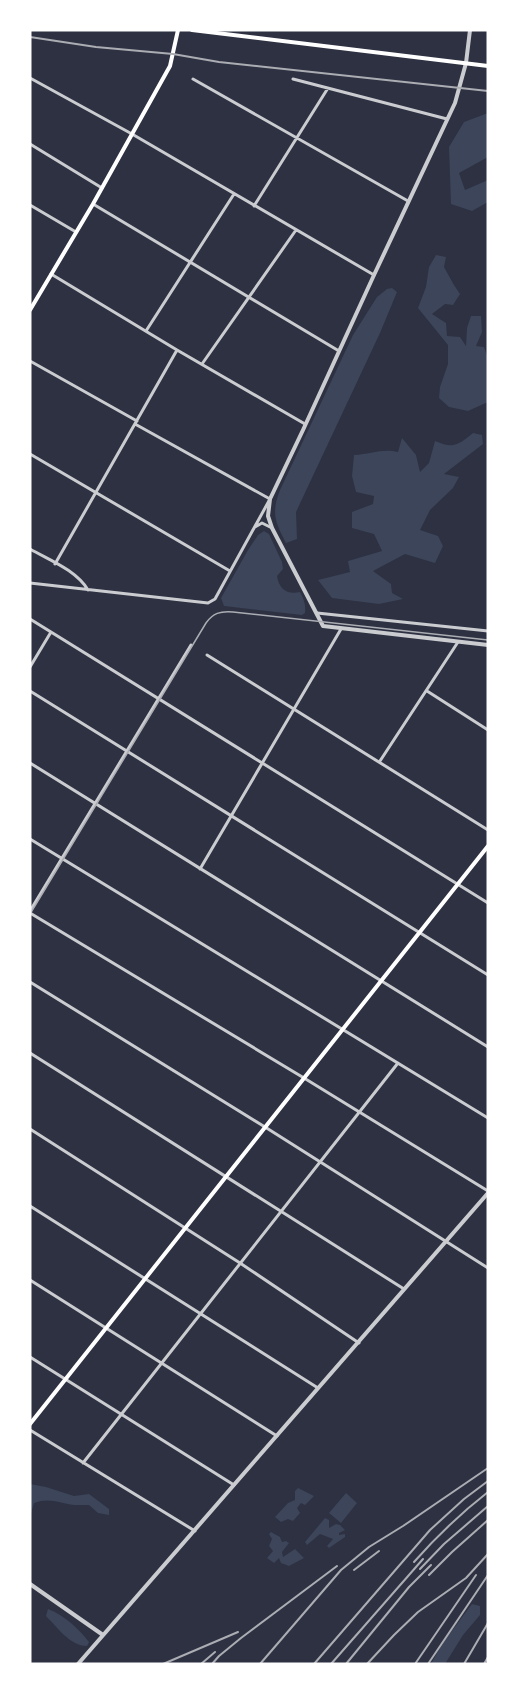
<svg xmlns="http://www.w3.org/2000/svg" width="518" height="1694" viewBox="0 0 518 1694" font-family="'IBM Plex Sans',sans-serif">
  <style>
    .green { fill: #3c4559 }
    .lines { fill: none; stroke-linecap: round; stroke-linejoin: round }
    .minor { stroke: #caccd0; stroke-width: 3 }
    .tertiary { stroke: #caccd0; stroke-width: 4 }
    .secondary { stroke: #fff; stroke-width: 4 }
    .tram { stroke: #abadb3; stroke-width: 1.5 }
    .rail { stroke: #abadb3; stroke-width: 2 }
  </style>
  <rect width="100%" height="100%" fill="#2d3142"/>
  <path class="green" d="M488,113V157L459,173L465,190L488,180V202L472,211L451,204L449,147L464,122Z
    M436,255L446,257L444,267L454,285L460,294L453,305L445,304L432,314L446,323L447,336L460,337L466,346L467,328L471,316H481L482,332L476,346L484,347L488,358V402L468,411L449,407L439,398L440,387L448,364V345L418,308L426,287L429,267Z
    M392,288L397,292L380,333L296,512L297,539L286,543C275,522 271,513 280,490L353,335L377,297L387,289Z
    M473,433L482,435L483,444L444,474L459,477L453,488L430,510L420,530L438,536L443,546L435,563L405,554L373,571L391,584L392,593L403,599L379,604L332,598L318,580L350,572L348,561L382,551L374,534L352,528V512L373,504L374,496L356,492L352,476L354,455C370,454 383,448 398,452L402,438L416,455L420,472L429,463L435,441C454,449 458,445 473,433Z
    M264,531L269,534L282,562L283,569L277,576C279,589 287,595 300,592C304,599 306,605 305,613L302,615L224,606L221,598L248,550L258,535Z
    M30,1484L46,1487L74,1496L89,1494L109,1509V1515L98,1513L89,1505C84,1505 79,1505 74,1505C59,1503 49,1497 34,1503L30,1517Z
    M298,1488L314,1496L305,1505L301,1503L297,1508L300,1513L293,1521L288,1519L281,1522L275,1517L288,1503L295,1500V1491Z
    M346,1493L357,1503L341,1523L329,1513Z
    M325,1518L329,1520V1528L336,1524L340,1525L345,1530L339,1533V1535L345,1534V1537L329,1548L327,1546L333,1539L320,1534L307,1545L305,1542Z
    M271,1532L280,1537L282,1542L286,1541L289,1543L282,1552L283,1557L295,1549L304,1558L289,1566L281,1563L279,1558L274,1563L267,1558L273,1551L269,1546L272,1539L269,1534Z
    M472,1604L480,1606V1615L463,1635L445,1664H431L442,1644Z
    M48,1609C64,1615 78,1628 89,1642L87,1646C70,1646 57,1627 46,1616Z"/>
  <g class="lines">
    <path class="minor" d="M30,78L132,134L374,275
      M193,79L408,201
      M293,79L447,119
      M30,144L102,188
      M93,204L339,351
      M30,205L76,232
      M254,206L328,88
      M51,274L177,350L305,424
      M146,331L234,194
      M30,361L137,421
      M202,364L296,230
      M30,454L230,571
      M255,527L262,523L272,528
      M30,549C49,560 76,570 88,590
      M55,564L177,350
      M30,583L208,603L215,599L270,499L135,424
      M317,613L488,631
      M30,619L488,903
      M207,655L488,830
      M30,667L51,632
      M30,691L488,975
      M427,691L488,730
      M380,761L458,642
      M30,763L488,1047
      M30,839L488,1118
      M200,869L341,629
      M30,911L191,645
      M30,913L304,1078L488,1191
      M30,982L265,1127L488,1268
      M30,1053L404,1289
      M30,1129L240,1263L359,1343
      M30,1206L318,1388
      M30,1280L277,1436
      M30,1357L234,1485
      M30,1430L195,1531
      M83,1463L398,1063"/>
    <path class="tertiary" d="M470,30L466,63L455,103L374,275L303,430L270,499L268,516L272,528L323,626L488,645
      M30,1584L103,1635
      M78,1664L488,1193"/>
    <path class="secondary" d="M192,30L488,66
      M30,310L93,204L170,66L178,30
      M30,1424L488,846"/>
    <path class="tram" d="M30,914L206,623C213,613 220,611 233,612L488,640"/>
    <path class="rail" d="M30,37L96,47L173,54L219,62L488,91
      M414,1562C437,1536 461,1513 488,1492
      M420,1569L444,1544L488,1506
      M354,1570L379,1551
      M429,1575L452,1552L488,1520
      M163,1664L238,1632
      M201,1664L215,1652
      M212,1664L219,1656L241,1638L337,1566
      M260,1664L341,1570L369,1547L403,1526L488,1468
      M314,1664L430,1530L464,1499L488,1481
      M331,1664L423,1559
      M346,1664L409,1587L431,1565
      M367,1664L394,1635L418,1612L466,1578L488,1554
      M415,1664L476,1575
      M428,1664L488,1575
      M464,1664L488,1623
      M484,1664L488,1657"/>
  </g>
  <rect width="518" height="1694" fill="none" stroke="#ffffff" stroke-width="63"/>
</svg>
